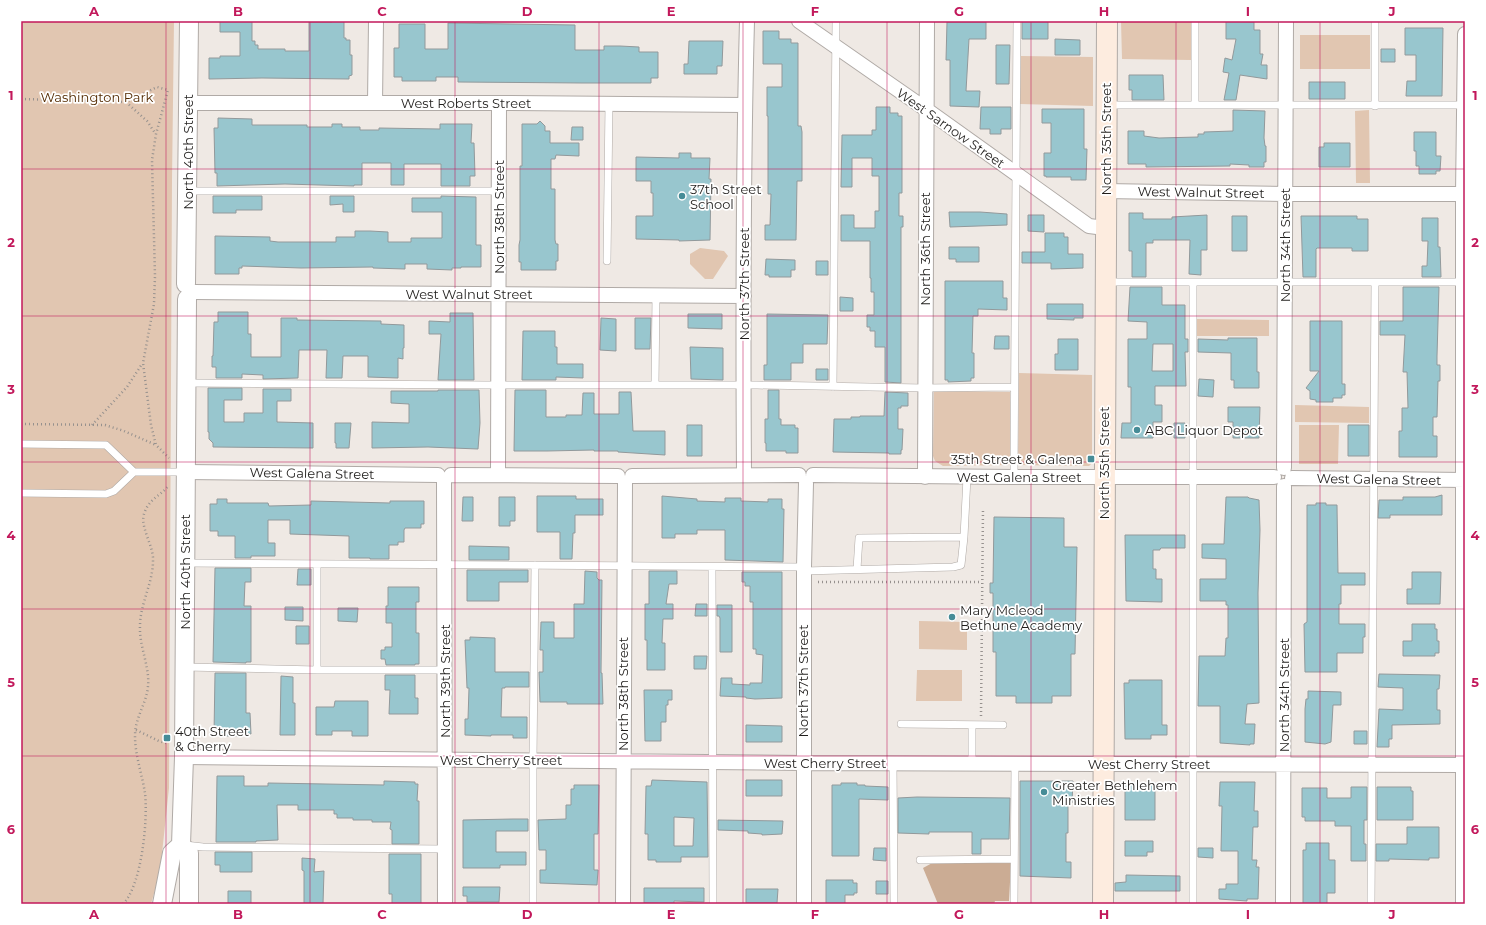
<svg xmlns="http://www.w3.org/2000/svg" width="1486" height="925" viewBox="0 0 1486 925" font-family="Montserrat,sans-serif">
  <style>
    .green { fill: #e1c6b1 }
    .forest { fill: #cbac94 }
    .building { fill: #98c6ce; stroke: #92999b; fill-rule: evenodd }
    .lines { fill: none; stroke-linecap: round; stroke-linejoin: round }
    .service-casing { stroke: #b0aaa6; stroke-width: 8 }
    .minor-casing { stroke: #b0aaa6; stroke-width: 16 }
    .tertiary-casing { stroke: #b0aaa6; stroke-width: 20 }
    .secondary-casing { stroke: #b0aaa6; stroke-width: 22 }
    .path { stroke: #96918e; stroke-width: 2.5; stroke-dasharray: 1 3; stroke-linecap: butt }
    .service { stroke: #fff; stroke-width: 7 }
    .minor { stroke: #fff; stroke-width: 14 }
    .tertiary { stroke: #fff; stroke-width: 18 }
    .secondary { stroke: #fdecdf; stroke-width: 20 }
    .grid { fill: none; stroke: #c2185b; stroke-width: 1; stroke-opacity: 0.55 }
    .poi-dot { fill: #468c97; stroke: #fff; stroke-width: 1.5 }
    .labels { text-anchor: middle; stroke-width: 3.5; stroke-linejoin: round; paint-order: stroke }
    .park-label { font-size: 13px; fill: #532a00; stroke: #fff }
    .street-label { font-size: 13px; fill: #201e1c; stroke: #fff }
    .poi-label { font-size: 13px; fill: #201e1c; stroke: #fff; text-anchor: start }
    .neatline { fill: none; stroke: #c2185b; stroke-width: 1.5 }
    .grid-label { font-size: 13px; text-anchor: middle; font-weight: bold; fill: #c2185b }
  </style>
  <rect width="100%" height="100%" fill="#efe9e4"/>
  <path class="green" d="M21,21H174L172,180L169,788L160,872L151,904H21Z
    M1121,21H1191V60L1122,59Z
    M1300,35H1370V69H1300Z
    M1021,56L1093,57V106L1020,104Z
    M1369,110L1370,183H1356L1355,111Z
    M700,248L724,251L728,256L713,279H705L690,264V254Z
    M1197,319L1269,320V336H1197Z
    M1019,373L1092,375V463L1089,466L1018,465Z
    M934,391L1010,392V465L943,466L935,461L933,456Z
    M1295,405L1369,407V423L1295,422Z
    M1299,425H1339L1338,464H1299Z
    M919,621L967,622V650L919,649Z
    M917,670H962V701H916Z"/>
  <path class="forest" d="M934,862L1011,863L1009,901H995L994,904H938L923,868Z"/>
  <path class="building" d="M220,21H252V41H255V45H258V49H285V51H309V22H332V21H344V38H346V40H350V55H352V75L349,76V79L262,78L209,79V58H220V56H240V32H220Z
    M1022,21H1048V39H1022Z
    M1226,21L1254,22V30H1260V54H1263L1261,65H1267V79L1240,75L1236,100H1224L1229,73L1223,72L1225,58L1232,60L1236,39H1226Z
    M947,22H986V39H969L966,91H980L979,107L950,106V60H946Z
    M448,23L575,25V50H604V46H620L639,47V52H658V78H651V83H582L458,82V77H436V81H402V77H394V48H399V24H425V49H448Z
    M1405,28H1443L1442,96H1406L1407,81H1416V55H1405Z
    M763,31H779V39H791V43H798V126H801L802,132V181H797L796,240H765V225H770L771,194H768V116H767V87H782V64H763Z
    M1055,39L1080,40V55H1055Z
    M689,41H723L722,66H717V74H684V64H688Z
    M996,45H1010L1009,84H996Z
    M1381,49H1395V62H1381Z
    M1129,75H1163L1164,100H1132V90H1129Z
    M1309,82H1345V99H1309Z
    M876,107H890V113H898V116H902V193H899V216H903V227H901V383L885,382V347H875V331H870V327H867V315H874V292H871V278H870V241H841V215H854V228H875V211H879V176H872V158H852V187H841L842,135H872V130H876Z
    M981,107H1011V129H1001V134H990V129H980Z
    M1042,109H1084V149H1087L1086,180H1071V177H1046V176H1044V153H1051V123H1042Z
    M1233,110L1265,111L1264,138L1265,146H1266V162H1264V167H1249V165L1230,164V166L1146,167V164H1128V131H1144V136L1159,138L1198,137V134H1204V132L1233,131Z
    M218,118L252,119V125H307V127H332V124H342V127H360V130H379V128L440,129V124H472L471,143H474L475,176H470V186H441V164H404V185H391V163H362V185H354V186L285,184L217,186V173H215L214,128H218Z
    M540,121L545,126V131H550V143H579V156L556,155L555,159H551V189H555V240L556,244H558V261H556V270H521V262H519V245L520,240V166H522V124H537Z
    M572,127H583V140H571Z
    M1414,132H1436V156H1441L1440,171H1436V174H1419V166H1416V151H1414Z
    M1324,143H1350V167H1319V147H1324Z
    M679,153H691V158H710L709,179H711L710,240L679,241V240L636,239V216H653V193H651V181H636V157L679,158Z
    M213,196H262V210H236V213H213Z
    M330,196H354V212H343V204L330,205Z
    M441,196L476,197V245H481V267H461V268H452V270L427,269V264H405V269L373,268V267L301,268L242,266V268H239V274H215V236L270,237V241L278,242H336V237H355V231H370L388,232V242H411V238H442V212H412V198H441Z
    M949,212H980L1007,214V225L950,227Z
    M1129,213H1143V219H1172V217L1207,215V250H1201V275L1189,274L1190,240H1153V243H1146V277H1132V251H1129Z
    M1028,215H1044V232L1028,231Z
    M1232,216H1247V251H1232Z
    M1301,216H1357V219H1368V251H1352V248H1317L1316,249V277H1303Z
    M1422,218H1438V247H1440L1441,277H1422V266H1427L1428,241H1422Z
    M1045,233H1064V237H1068V254H1083V268L1051,269V263H1022V252H1045Z
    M949,247H979V262H956V259H949Z
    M766,259L795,260V270H791V277H769V275H765Z
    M816,261H828V275H816Z
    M945,281H1003V298H1007V310L978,309V316H973L972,353H974V378H971V381L948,382V380H945Z
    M1130,287H1162V305H1185V339H1188V352H1185L1186,386H1155V405H1162V422H1153V438H1121L1122,423H1131V387H1128V339H1147V322L1128,321ZM1153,344H1173V371H1152Z
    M1403,287H1439L1437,356V365H1440V381H1438L1437,417H1433V436H1437V457H1399V431H1402V408H1408L1407,372H1403L1405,335H1380V321H1403Z
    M840,297L853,298V311H840Z
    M1047,304H1083V318H1074V320L1047,319Z
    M218,312H248V334H251V357H281V318H297V320L381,321V324L404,325V348H403V359L398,358V378L368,377V356H343L342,378H326L327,350H299L298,378L263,379V375L242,374V378H216V367H212V356H213L214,322H218Z
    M450,313H473L474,380H438L441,334H429V321L450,322Z
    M688,314H722V329L688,328Z
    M767,314L828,315L827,344H803V363H791V380H764V365H767Z
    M601,318L616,319V351L600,350Z
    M635,318H651L650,349H635Z
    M1310,321H1342V384H1345V395H1342V398H1333V402H1316V400L1310,399V391L1306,388L1319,371H1310Z
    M523,331H555V347H557V364H583V378L556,377V380H522Z
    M995,336H1009V349H994Z
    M1228,338H1257V372H1259V388H1234V380H1231V353L1198,352V339L1228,340Z
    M1058,339H1078V370H1055V354H1058Z
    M690,347L723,348V380L691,379Z
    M816,369H828V380H816Z
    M1199,379L1214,380L1213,397L1198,396Z
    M208,388H242V400H224V422H244V413H263V389H291V401H277V422L313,423V448L213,447V443L209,439V432H208Z
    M438,390H479L480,423L478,449L428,447L372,448V422L409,423V404L391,403V391H438Z
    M515,390H546V417H566V415H582L583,393H594V414H619V392H631L633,431H665V455L618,452V451H594V450L547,451H514Z
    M768,390H779V419H781V425H795V428H798V453H786V451H766V443H765V419H768Z
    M885,392L908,393V406H901V408H898V429H903L902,450H901V454H889V453L833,452L834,419H851V417H860V416H884Z
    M1228,407H1260L1259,438H1233V422H1228Z
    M335,423H351L349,448H336V443H335Z
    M1174,423H1185V438H1174Z
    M687,425H702V456H687Z
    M1348,425H1369V456H1348Z
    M1442,495V515H1390V518H1378L1379,500H1403V497H1435Z
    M537,496H576V499H603V515H575V533H573L572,559H560V532H537Z
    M662,496L697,499V501L725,502V498H741V501L768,502V499H782V509H784L783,562L725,560V530H697V534H675V538H662Z
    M463,497H473V521H462Z
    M499,497H515V521H510V526H499Z
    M1226,497H1248L1249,498L1259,500L1260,530L1258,593L1259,703L1247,704L1245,724H1255L1254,744H1250V745L1220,743V706H1198L1199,656H1225L1226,638H1228V605H1226V601H1200V579H1226V559L1202,558V544H1224Z
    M217,499H227V503H268L269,506L311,505V501L390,503V501H424V524H421V528H405L404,530V542H398V545H389V559H370V558H349V536L290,534V520H268V543H275V556H251V558H235V536H218V531H210V504H217Z
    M1316,503H1326V505H1337L1338,573H1365V585H1341V604H1339V624H1365V637H1363V653H1337V672H1305L1304,624L1307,622V505H1316Z
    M994,517L1064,518V547H1077L1075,654H1071V696H1052V703H1016V696H996V652H993V593H990V583H993Z
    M1125,535H1185V548H1161L1160,549V550H1153V569H1156V579H1162V602L1126,601Z
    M469,546L509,547V560H469Z
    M215,568H251V582H245L244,606H251V662H246V663L213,662Z
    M298,569H311V585H297Z
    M467,570H528V582H499V601H467Z
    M585,571L597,572V578L599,580H602L601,673H602L603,704H567V702H540L539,672H543V650H540L541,622H554V638H574V604H584Z
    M649,571H677V584H669L666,604H673V619H663L662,643H665V670H647V640H645V604H649Z
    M742,572H782V698L755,699L746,698V697L720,696L721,678H732V684L750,685V683H762L763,655L756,654V649H753V602H750V586H745V582H742Z
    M1412,572H1441L1440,604H1407V589H1412Z
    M388,587H419V602H416V633H419V664H415V665H386L385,659H381V650H385V647H392V623H386V606H388Z
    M696,604H707V616H695Z
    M717,605H732V652H720V618L719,616H717Z
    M285,607H303V621L285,620Z
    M338,608H358L357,622L338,621Z
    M1412,624H1435V629H1437V641H1439V653H1435V656H1403V641H1412Z
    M296,626H309V644H296Z
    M470,637L495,638V672H529V687H505V688H502L501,717H527V738H513V735H491V736L465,735V719H468L469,688H467L465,640H470Z
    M694,656H707L706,669H694Z
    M215,673H246V713H250L251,734L240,733V736H225V734H214Z
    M1379,674L1440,675L1439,689H1437V710H1440V724L1392,725V739H1389V747H1377L1379,709L1403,710V688L1378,687Z
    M385,675H415V698H418V714H389L390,690H385Z
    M281,676L293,677V703H295V735H280Z
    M1129,680H1162V725H1167V735H1151V739H1125L1124,683H1129Z
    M644,690H672V700H668V705H666V722H661V741H645Z
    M1308,691L1341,692V705H1333L1331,742L1325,744L1305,742V709L1306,699H1308Z
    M335,701H368V736H352V731H332V735H316V707H334Z
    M746,725L782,726V742H746Z
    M1354,731H1367V744H1354Z
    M217,776H244V786H268V783L384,785V781L415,782V784H418L417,801H419V844H392V830L390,829L391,822H372V820H353V818H337V814H334V810H298V805H277L278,840L256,841V842H216Z
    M652,780L707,782L708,857H681V862H656V860H648V834H645L646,786H651ZM674,817L694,818L693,846H674Z
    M746,780H782V796H746Z
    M1020,781H1073L1072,803H1068V833H1066V862H1071V878L1020,876Z
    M1220,782H1255L1254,811H1258V827H1253L1252,860H1257L1256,867H1259L1258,899H1247V901L1219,899V889H1226V884H1238V851H1221L1222,806H1219Z
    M841,783H857V785H865V786L888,787V800L859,799V856H832V785H841Z
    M1125,784H1155V820H1125Z
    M574,785H599L598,834H594V870H598L597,885L540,883V870H546V850H539L538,820L566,819V805H571V789H574Z
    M1351,787H1367V820H1364V844H1366V861H1351V826H1335V821H1305V817H1302V788H1327V798H1351Z
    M1377,787H1411V791H1413V820H1377Z
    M917,797L1010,798L1009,839H981V854H972V832H929V834L898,833V798Z
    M513,819H528V831H496V852H526V865H500V868H463V820Z
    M718,820L783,821L782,834L762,835V834L748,833V831L718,830Z
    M1407,827H1439V858H1429V860L1389,859V861H1376V844H1407Z
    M1125,841H1153V852H1147V856H1125Z
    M1306,843H1329V860H1335V893H1327V904H1303V850H1306Z
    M874,848H886V861L873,860Z
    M1198,848H1213V858L1198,857Z
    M215,852H252V872H220V865H215Z
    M389,854H421V904H392V894H389Z
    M302,858L315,859L314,872L324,871L323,904H304V871L302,870Z
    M1126,875L1180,876V891H1115V883L1126,882Z
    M826,880H853V883H857V893H854V895H845V904H826Z
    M876,881H888V894H876Z
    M463,887H500L499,902H467V896H463Z
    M644,888H704V902L674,901V904L644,903Z
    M746,889H778L777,903H746Z
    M228,891H251V904H228Z"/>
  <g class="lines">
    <defs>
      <path id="service" d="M1108,105H1465
        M1195,105V21
        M1375,106V21
        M188,191H499
        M607,261L609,104
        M1107,282H1465
        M187,383L486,385H757L924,388L1014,387
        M655,385L656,295
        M833,387L836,21
        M21,444L106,445L134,472H186
        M1014,477L1017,21
        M21,493L106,494L114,491L134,472
        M186,563L804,567
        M317,564V670
        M712,567L713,904
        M857,569L859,538L964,537
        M804,571L953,567L961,565L964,537L967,477
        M185,667L317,670H445
        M901,724L1003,725
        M893,763L894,904
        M972,763V725
        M185,845L203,847L445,849
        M920,860L1014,859
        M533,904V760L535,565
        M1014,904L1015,763
        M1193,904V282
        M1371,904L1375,283"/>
      <path id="minor" d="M799,21L927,110L1089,226L1105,228
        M188,103H512L744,105
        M375,103L376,21
        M1105,191L1286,194H1465
        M194,292L744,296
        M1284,468L1286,21
        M186,472L438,475
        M451,475L618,476
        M498,475L499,103
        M744,475C743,324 743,172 747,21
        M813,475L1014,477H1274
        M632,476L799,475
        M925,477L927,21
        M1292,478L1465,480
        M444,482L445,904
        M184,757L804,763L1465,765
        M623,904L625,483
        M804,904V567L806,483
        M1283,904L1284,486
        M1463,904V194L1465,34"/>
      <path id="tertiary" d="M186,284L189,21
        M187,299L184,757L181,845L189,853V904
        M162,904L172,853L181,845"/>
      <path id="secondary" d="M1103,904L1107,21"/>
    </defs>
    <use href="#service" class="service-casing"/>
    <use href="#minor" class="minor-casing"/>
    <use href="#tertiary" class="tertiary-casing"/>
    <use href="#secondary" class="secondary-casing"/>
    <path class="path" d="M21,99L126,102L157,87L168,90L156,134L152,160L155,276L154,304L143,363L151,425L156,445L169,458
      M126,102L147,121L155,133
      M21,424L105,425L124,431L156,445
      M92,425L127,387L142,364
      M818,582H982
      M981,716L983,508
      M136,730L159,741L169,744
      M123,904C142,885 148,819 145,793C142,774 135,755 135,736C135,717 147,703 148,686C150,667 139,646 140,626C140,604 153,583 153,561C154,546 140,528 144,514C149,498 161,496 169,485"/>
    <use href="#service" class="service"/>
    <use href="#minor" class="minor"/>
    <use href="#tertiary" class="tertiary"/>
    <use href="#secondary" class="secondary"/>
  </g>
  <path class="grid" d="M166,21V904M310,21V904M455,21V904M599,21V904M743,21V904M887,21V904M1031,21V904M1176,21V904M1320,21V904M21,169H1465M21,316H1465M21,462H1465M21,609H1465M21,756H1465"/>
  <g class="poi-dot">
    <circle cx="682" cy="196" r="4"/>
    <circle cx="1137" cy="430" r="4"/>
    <rect x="1087" y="455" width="8" height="8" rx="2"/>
    <circle cx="952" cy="617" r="4"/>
    <rect x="163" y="734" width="8" height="8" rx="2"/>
    <circle cx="1044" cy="792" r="4"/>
  </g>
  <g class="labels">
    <g class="park-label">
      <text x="97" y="102">Washington Park</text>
    </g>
    <g class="street-label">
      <text x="466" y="108">West Roberts Street</text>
      <text transform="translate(951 128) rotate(35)" y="5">West Sarnow Street</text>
      <text transform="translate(1106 139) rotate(-90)" y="5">North 35th Street</text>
      <text transform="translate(188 152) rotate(-90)" y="5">North 40th Street</text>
      <text transform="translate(1201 192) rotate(1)" y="5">West Walnut Street</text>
      <text transform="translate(499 217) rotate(-90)" y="5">North 38th Street</text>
      <text transform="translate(1285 245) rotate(-90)" y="5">North 34th Street</text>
      <text transform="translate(925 249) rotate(-90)" y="5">North 36th Street</text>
      <text transform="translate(744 284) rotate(-90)" y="5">North 37th Street</text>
      <text x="469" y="299">West Walnut Street</text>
      <text transform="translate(1104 463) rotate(-90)" y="5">North 35th Street</text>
      <text transform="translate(312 473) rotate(1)" y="5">West Galena Street</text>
      <text x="1019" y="482">West Galena Street</text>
      <text transform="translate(1379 479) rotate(1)" y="5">West Galena Street</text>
      <text transform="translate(185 572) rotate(-90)" y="5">North 40th Street</text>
      <text transform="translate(445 681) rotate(-90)" y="5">North 39th Street</text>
      <text transform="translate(803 681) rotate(-90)" y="5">North 37th Street</text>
      <text transform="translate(623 694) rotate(-90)" y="5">North 38th Street</text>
      <text transform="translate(1284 695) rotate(-90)" y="5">North 34th Street</text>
      <text x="501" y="765">West Cherry Street</text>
      <text x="825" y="768">West Cherry Street</text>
      <text x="1149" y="769">West Cherry Street</text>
    </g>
    <g class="poi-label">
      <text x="690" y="194">37th Street<tspan x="690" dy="15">School</tspan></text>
      <text x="1145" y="435">ABC Liquor Depot</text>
      <text x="1083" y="464" text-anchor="end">35th Street &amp; Galena</text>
      <text x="960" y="615">Mary Mcleod<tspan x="960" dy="15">Bethune Academy</tspan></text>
      <text x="175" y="736">40th Street<tspan x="175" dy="15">&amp; Cherry</tspan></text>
      <text x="1052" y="790">Greater Bethlehem<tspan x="1052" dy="15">Ministries</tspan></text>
    </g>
  </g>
  <rect width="1486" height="925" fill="none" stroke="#ffffff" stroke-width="44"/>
  <rect x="22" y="22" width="1442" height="881" class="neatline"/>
  <g class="grid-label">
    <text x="94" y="16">A</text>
    <text x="238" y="16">B</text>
    <text x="382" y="16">C</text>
    <text x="527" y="16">D</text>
    <text x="671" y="16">E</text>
    <text x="815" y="16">F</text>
    <text x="959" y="16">G</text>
    <text x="1104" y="16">H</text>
    <text x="1248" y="16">I</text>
    <text x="1392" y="16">J</text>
    <text x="11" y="100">1</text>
    <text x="1475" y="100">1</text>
    <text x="11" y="247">2</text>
    <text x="1475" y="247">2</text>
    <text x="11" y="394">3</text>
    <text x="1475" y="394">3</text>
    <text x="11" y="540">4</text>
    <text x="1475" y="540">4</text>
    <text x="11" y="687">5</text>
    <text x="1475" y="687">5</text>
    <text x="11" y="834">6</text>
    <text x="1475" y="834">6</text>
    <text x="94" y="919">A</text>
    <text x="238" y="919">B</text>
    <text x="382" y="919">C</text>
    <text x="527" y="919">D</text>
    <text x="671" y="919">E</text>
    <text x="815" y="919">F</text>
    <text x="959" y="919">G</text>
    <text x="1104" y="919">H</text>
    <text x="1248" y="919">I</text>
    <text x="1392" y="919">J</text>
  </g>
</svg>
